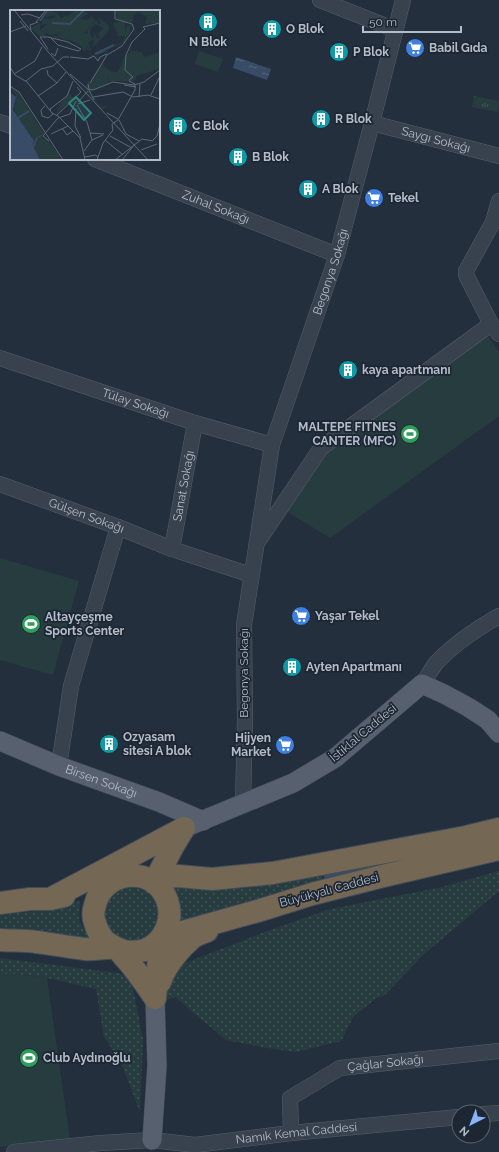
<svg xmlns="http://www.w3.org/2000/svg" width="499" height="1152" viewBox="0 0 499 1152" font-family="Raleway,sans-serif">
  <style>
    .grass { fill: url(#grass-dots) }
    .park { fill: url(#park-tufts) }
    .pitch { fill: #263c3f }
    .water { fill: url(#water-ripples) }
    .lines { fill: none; stroke-linecap: round; stroke-linejoin: round }
    .canal { stroke: #394c67; stroke-width: 14 }
    .minor-casing { stroke: #565f6c; stroke-width: 16 }
    .major-casing { stroke: #414a57; stroke-width: 20 }
    .highway-casing { stroke: #434c59; stroke-width: 24 }
    .minor { stroke: #38414e; stroke-width: 15 }
    .major { stroke: #56606e; stroke-width: 19 }
    .highway { stroke: #746855; stroke-width: 22 }
    .labels { text-anchor: middle; stroke-width: 3.5; stroke-linejoin: round; paint-order: stroke }
    .poi-label { font-size: 12px; font-weight: bold; fill: #b4bcc9; stroke: #1d2633; text-anchor: start }
    .street-label { font-size: 12px; fill: #b4bcc9; stroke: #1d2633 }
    .inset-river { fill: none; stroke: #394c67; stroke-width: 2 }
    .inset-road { fill: none; stroke: #5e6776; stroke-width: 1 }
    .view { fill: #308480; fill-opacity: 0.15; stroke: #308480; stroke-width: 2 }
    .inset-edge { fill: none; stroke: #b4bcc9; stroke-width: 2 }
  </style>
  <defs>
    <pattern id="grass-dots" width="8" height="8" patternUnits="userSpaceOnUse"><rect width="8" height="8" fill="#263c3f"/><path d="M2 2h.1M6 6h.1" fill="none" stroke="#435659" stroke-width="1.8" stroke-linecap="round"/></pattern>
    <pattern id="park-tufts" width="24" height="20" patternUnits="userSpaceOnUse"><rect width="24" height="20" fill="#263c3f"/><path d="M3 7l-1-3M5 7V3M7 7l1-3M15 17l-1-3M17 17v-4M19 17l1-3" fill="none" stroke="#435659"/></pattern>
    <pattern id="water-ripples" width="26" height="14" patternUnits="userSpaceOnUse"><rect width="26" height="14" fill="#394c67"/><path d="M2 4q2-2 4 0t4 0M15 11q2-2 4 0t4 0" fill="none" stroke="#53647b"/></pattern>
  </defs>
  <rect width="100%" height="100%" fill="#242f3e"/>
  <path class="grass" d="M499,871V891L423,955L385,995L375,999L353,1017L341,1041L296,1052L261,1047L226,1040L175,997L165,1001C166,980 164,972 185,963L270,930L330,909L438,888Z
    M322,875L323,880L275,893L170,930L166,881Z
    M104 914a27 27 0 1 1 54 0a27 27 0 1 1-54 0Z
    M80,901L79,920L92,943L0,933V915L44,910Z
    M0,958L118,973L130,978L135,998L143,1040L140,1112L121,1062L104,1037L96,989L47,978L16,974H0Z"/>
  <path class="park" d="M474,96L499,101L498,112L472,107Z"/>
  <path class="pitch" d="M199,51L223,59L218,72L195,64Z
    M485,332L499,352V416L330,538L283,509L320,451Z
    M0,558L79,581L53,675L0,660Z
    M0,974H16L47,978L70,1139L0,1147Z"/>
  <path class="water" d="M236,57L271,69L267,80L233,68Z"/>
  <g class="lines">
    <path class="canal" d="M331,876L384,865"/>
    <defs>
      <g id="minor">
        <path d="M320,0L396,30"/>
        <path d="M0,122L11,126"/>
        <path id="s1" d="M372,123L499,156"/>
        <path id="s2" d="M95,159L337,255"/>
        <path d="M499,201L493,222L466,271V275L491,324L499,334"/>
        <path id="s3" d="M0,358L195,423L272,445"/>
        <path id="s4" d="M0,484L118,527L172,549L251,575"/>
        <path d="M259,540L321,448L491,324"/>
        <path id="s5" d="M172,549L195,423"/>
        <path d="M422,684C427,677 431,670 436,663C452,646 478,628 499,616"/>
        <path d="M59,766L71,686L118,527"/>
        <path id="s6" d="M243,804L245,720L244,625L272,445L337,255L372,123L403,0"/>
        <path d="M483,1114L499,1113"/>
        <path id="s7" d="M291,1133L290,1098L340,1068L499,1051"/>
        <path id="s8" d="M14,1152L101,1143L152,1140L195,1145L291,1133L459,1117"/>
      </g>
      <g id="major">
        <path id="s9" d="M0,741L59,766L159,802L203,821"/>
        <path d="M184,828L293,783L335,758L422,684L444,694L468,707L488,720L499,733"/>
        <path d="M152,1140L157,1066L155,998"/>
      </g>
      <path id="highway" d="M154,883L167,877L178,876L212,879L273,873L466,837L499,829
        M154,883L173,846L184,828
        M50,899L184,828
        M0,903L30,899H50L64,896
        M0,940C12,941 24,940 36,942C53,944 68,947 85,949C95,950 105,947 115,948C118,948 121,950 124,951C130,952 138,952 145,950C165,942 174,919 167,900C154,864 103,870 95,905C93,911 93,918 95,923C97,930 101,937 106,942C109,944 113,946 116,948C120,951 123,956 126,959C137,971 146,985 155,998
        M160,982C165,966 180,948 192,938C196,935 202,933 207,931
        M155,998L161,938L261,910L312,894L383,876L499,849"/>
    </defs>
    <use href="#minor" class="minor-casing"/>
    <use href="#major" class="major-casing"/>
    <use href="#highway" class="highway-casing"/>
    <use href="#minor" class="minor"/>
    <use href="#major" class="major"/>
    <use href="#highway" class="highway"/>
  </g>
  <defs>
    <symbol id="building-disc" viewBox="-11 -11 22 22"><circle r="9.5" fill="#0f9aa8" stroke="#1d2633"/><path d="M-4-6H4V6H1V3H-1V6H-4ZM-2.5-4.3h1.7v1.8h-1.7ZM.8-4.3h1.7v1.8H.8ZM-2.5-1h1.7V.8h-1.7ZM.8-1h1.7V.8H.8Z" fill="#fff"/></symbol>
    <symbol id="supermarket-disc" viewBox="-11 -11 22 22"><circle r="9.5" fill="#3f7fe0" stroke="#1d2633"/><path d="M-6-5.5h2.5l.6 2H6L4.5 2H-2.5L-4.4-4H-6ZM-1.5 3.2a1.3 1.3 0 1 0 .1 0ZM3 3.2a1.3 1.3 0 1 0 .1 0Z" fill="#fff"/></symbol>
    <symbol id="stadium-disc" viewBox="-11 -11 22 22"><circle r="9.5" fill="#2e9e5b" stroke="#1d2633"/><path d="M0-5a6.5 5 0 1 0 0 10a6.5 5 0 1 0 0-10ZM-3.5-1.8h7v3.6h-7Z" fill="#fff"/></symbol>
  </defs>
  <g fill-rule="evenodd">
    <use href="#building-disc" x="197" y="11" width="22" height="22"/>
    <use href="#building-disc" x="261" y="18" width="22" height="22"/>
    <use href="#supermarket-disc" x="404" y="37" width="22" height="22"/>
    <use href="#building-disc" x="328" y="41" width="22" height="22"/>
    <use href="#building-disc" x="310" y="108" width="22" height="22"/>
    <use href="#building-disc" x="167" y="115" width="22" height="22"/>
    <use href="#building-disc" x="227" y="146" width="22" height="22"/>
    <use href="#building-disc" x="297" y="178" width="22" height="22"/>
    <use href="#supermarket-disc" x="363" y="187" width="22" height="22"/>
    <use href="#building-disc" x="337" y="359" width="22" height="22"/>
    <use href="#stadium-disc" x="399" y="423" width="22" height="22"/>
    <use href="#supermarket-disc" x="290" y="605" width="22" height="22"/>
    <use href="#stadium-disc" x="20" y="613" width="22" height="22"/>
    <use href="#building-disc" x="281" y="656" width="22" height="22"/>
    <use href="#building-disc" x="98" y="733" width="22" height="22"/>
    <use href="#supermarket-disc" x="274" y="734" width="22" height="22"/>
    <use href="#stadium-disc" x="18" y="1047" width="22" height="22"/>
  </g>
  <g class="labels">
    <g class="poi-label">
      <text x="286" y="33">O Blok</text>
      <text x="208" y="46" text-anchor="middle">N Blok</text>
      <text x="429" y="52">Babil Gıda</text>
      <text x="353" y="56">P Blok</text>
      <text x="335" y="123">R Blok</text>
      <text x="192" y="130">C Blok</text>
      <text x="252" y="161">B Blok</text>
      <text x="322" y="193">A Blok</text>
      <text x="388" y="202">Tekel</text>
      <text x="362" y="374">kaya apartmanı</text>
      <text x="396" y="431" text-anchor="end">MALTEPE FITNES<tspan x="396" dy="14">CANTER (MFC)</tspan></text>
      <text x="315" y="620">Yaşar Tekel</text>
      <text x="45" y="621">Altayçeşme<tspan x="45" dy="14">Sports Center</tspan></text>
      <text x="306" y="671">Ayten Apartmanı</text>
      <text x="123" y="741">Ozyasam<tspan x="123" dy="14">sitesi A blok</tspan></text>
      <text x="271" y="742" text-anchor="end">Hijyen<tspan x="271" dy="14">Market</tspan></text>
      <text x="43" y="1062">Club Aydınoğlu</text>
    </g>
    <g class="street-label">
      <text dy="4" stroke="none"><textPath href="#s1" startOffset="66">Saygı Sokağı</textPath></text>
      <text dy="4" stroke="none"><textPath href="#s2" startOffset="130">Zuhal Sokağı</textPath></text>
      <text dy="4" stroke="none"><textPath href="#s6" startOffset="544">Begonya Sokağı</textPath></text>
      <text dy="4" stroke="none"><textPath href="#s3" startOffset="143">Tülay Sokağı</textPath></text>
      <text dy="4" stroke="none"><textPath href="#s5" startOffset="64">Sanat Sokağı</textPath></text>
      <text dy="4" stroke="none"><textPath href="#s4" startOffset="92">Gülşen Sokağı</textPath></text>
      <text transform="translate(244 673) rotate(-90)" y="4">Begonya Sokağı</text>
      <text transform="translate(363 733) rotate(-40)" y="4">İstiklal Caddesi</text>
      <text dy="4" stroke="none"><textPath href="#s9" startOffset="109">Birsen Sokağı</textPath></text>
      <text transform="translate(329 890) rotate(-15)" y="4">Büyükyalı Caddesi</text>
      <text dy="4" stroke="none"><textPath href="#s7" startOffset="139">Çağlar Sokağı</textPath></text>
      <text dy="4" stroke="none"><textPath href="#s8" startOffset="284">Namık Kemal Caddesi</textPath></text>
    </g>
  </g>
  <g transform="translate(10 10)">
    <rect width="150" height="150" fill="#242f3e"/>
    <path d="M88,7L99,16V20L80,41L81,44L84,45L86,48L89,47L88,49H86L84,46L78,49L82,45L80,44V41L77,39V38L79,36L80,38L78,39L83,38L84,30L80,31L84,27L83,21L88,29L90,27L87,25L93,18L86,13V10L89,11L87,12L89,14L91,13ZM121,15L119,19L121,20L114,32L110,34H113L95,39L93,41H99L86,46L88,41L113,32L117,16ZM96,53L94,55H92L100,60L97,70L100,72L92,76L101,73L85,80L80,79L82,81L79,82L91,97L97,95L94,99H92L83,89L77,82L78,81L75,80L78,72L81,71L80,73L89,57L92,54Z" fill="#263c3f"/>
    <path d="M37,0L47,3L51,8L55,6L54,3L56,7L66,0H74L78,4L69,9L78,10L81,6L85,10L75,22L73,25L75,23L78,24L77,20L86,10L89,16L85,14L81,18L80,25L83,27L78,34L82,36L78,37V34L76,41H73L71,36L62,31L38,26H46L52,23L41,25L30,20L38,14L31,15L33,9L45,8V5L35,7ZM106,0H150V13L135,14L137,7L128,2L124,5L122,13L107,10ZM119,40L132,42L134,47L150,42V59L126,66L127,68L123,71H98L99,61L107,62L110,58L114,47L121,42Z" fill="#263c3f"/>
    <path d="M115,11V26H108L103,13ZM30,13V20L36,23L35,26H29L21,18Z" fill="#263c3f"/>
    <path d="M0,77L7,81L34,123L32,128L38,130L52,150H30L24,138L30,126L24,132L4,101L6,85ZM60,83L63,88L47,103L49,94Z" fill="#263c3f"/>
    <path d="M0,82L6,87L3,100L24,131L21,137L27,127L34,124L28,128L24,138L30,150H0Z" fill="#394c67"/>
    <path class="inset-river" d="M30,11L37,1M42,13L60,14L74,0M85,44L104,35M8,108L19,101"/>
    <path class="inset-road" d="M4,0L39,43L138,150M11,5L18,4L30,8M10,11L18,21M26,12L36,0M133,17L150,13M21,20L20,15L28,12M0,22L16,16M38,27L58,32L71,39L68,41L48,35L40,27M38,39L30,27H38M41,43L45,46L48,38M60,47L78,49M78,49L84,46L88,51L90,47L97,44M0,57L5,65L17,72L42,103L48,106L70,128L75,150M37,60L38,65L47,73M4,64L25,51L32,37M60,64L79,80L84,90M120,69L123,67L115,60L116,45L122,32L135,19L133,17M16,71L31,59L43,56L53,47H59M80,73L97,45L112,36L124,19L122,14L105,9V0M78,74L79,79L83,80L103,72L124,75L134,72L150,60M114,75L126,77M0,76L9,82L53,150M141,85L150,66M28,86L47,73L56,62M83,87L113,82L123,87L138,85L150,89M129,87L130,74M68,92L78,81M68,94L80,90M67,95L77,112L82,130L74,141M35,96L31,100L32,106L38,108L43,104M66,99L65,116L71,128M41,101L40,99L57,86L63,71M97,103L108,109M47,105L71,82L67,77M109,110L116,124L129,131M52,118L57,125L63,121M80,123L94,124M41,124L58,116M100,126L122,138M82,130L93,125M95,130L113,145M143,130L147,126L150,114M39,131L33,126L48,108L60,104L66,91M131,140L147,134M75,147L86,145L88,148M87,150L93,133L103,120L102,114L108,110L125,80V74L119,71L120,69M105,150L132,129L143,131M112,150L125,134"/>
    <path class="view" d="M66,87L81,103L74,110L59,93Z"/>
    <rect width="150" height="150" class="inset-edge"/>
  </g>
  <g transform="translate(471 1124) rotate(222)"><circle r="19" fill="#1d2633" stroke="#59626f"/>
  <path d="M0-3L7 15L0 10L-7 15Z" fill="#8ab4f8"/>
  <text y="-6" font-size="11" font-weight="bold" text-anchor="middle" fill="#b4bcc9">N</text>
  </g>
  <path d="M363 26v6h98v-6" fill="none" stroke="#b4bcc9" stroke-width="2"/>
  <text x="369" y="26" font-size="12" fill="#b4bcc9" stroke="#1d2633" stroke-width="3" paint-order="stroke">50 m</text>
</svg>
